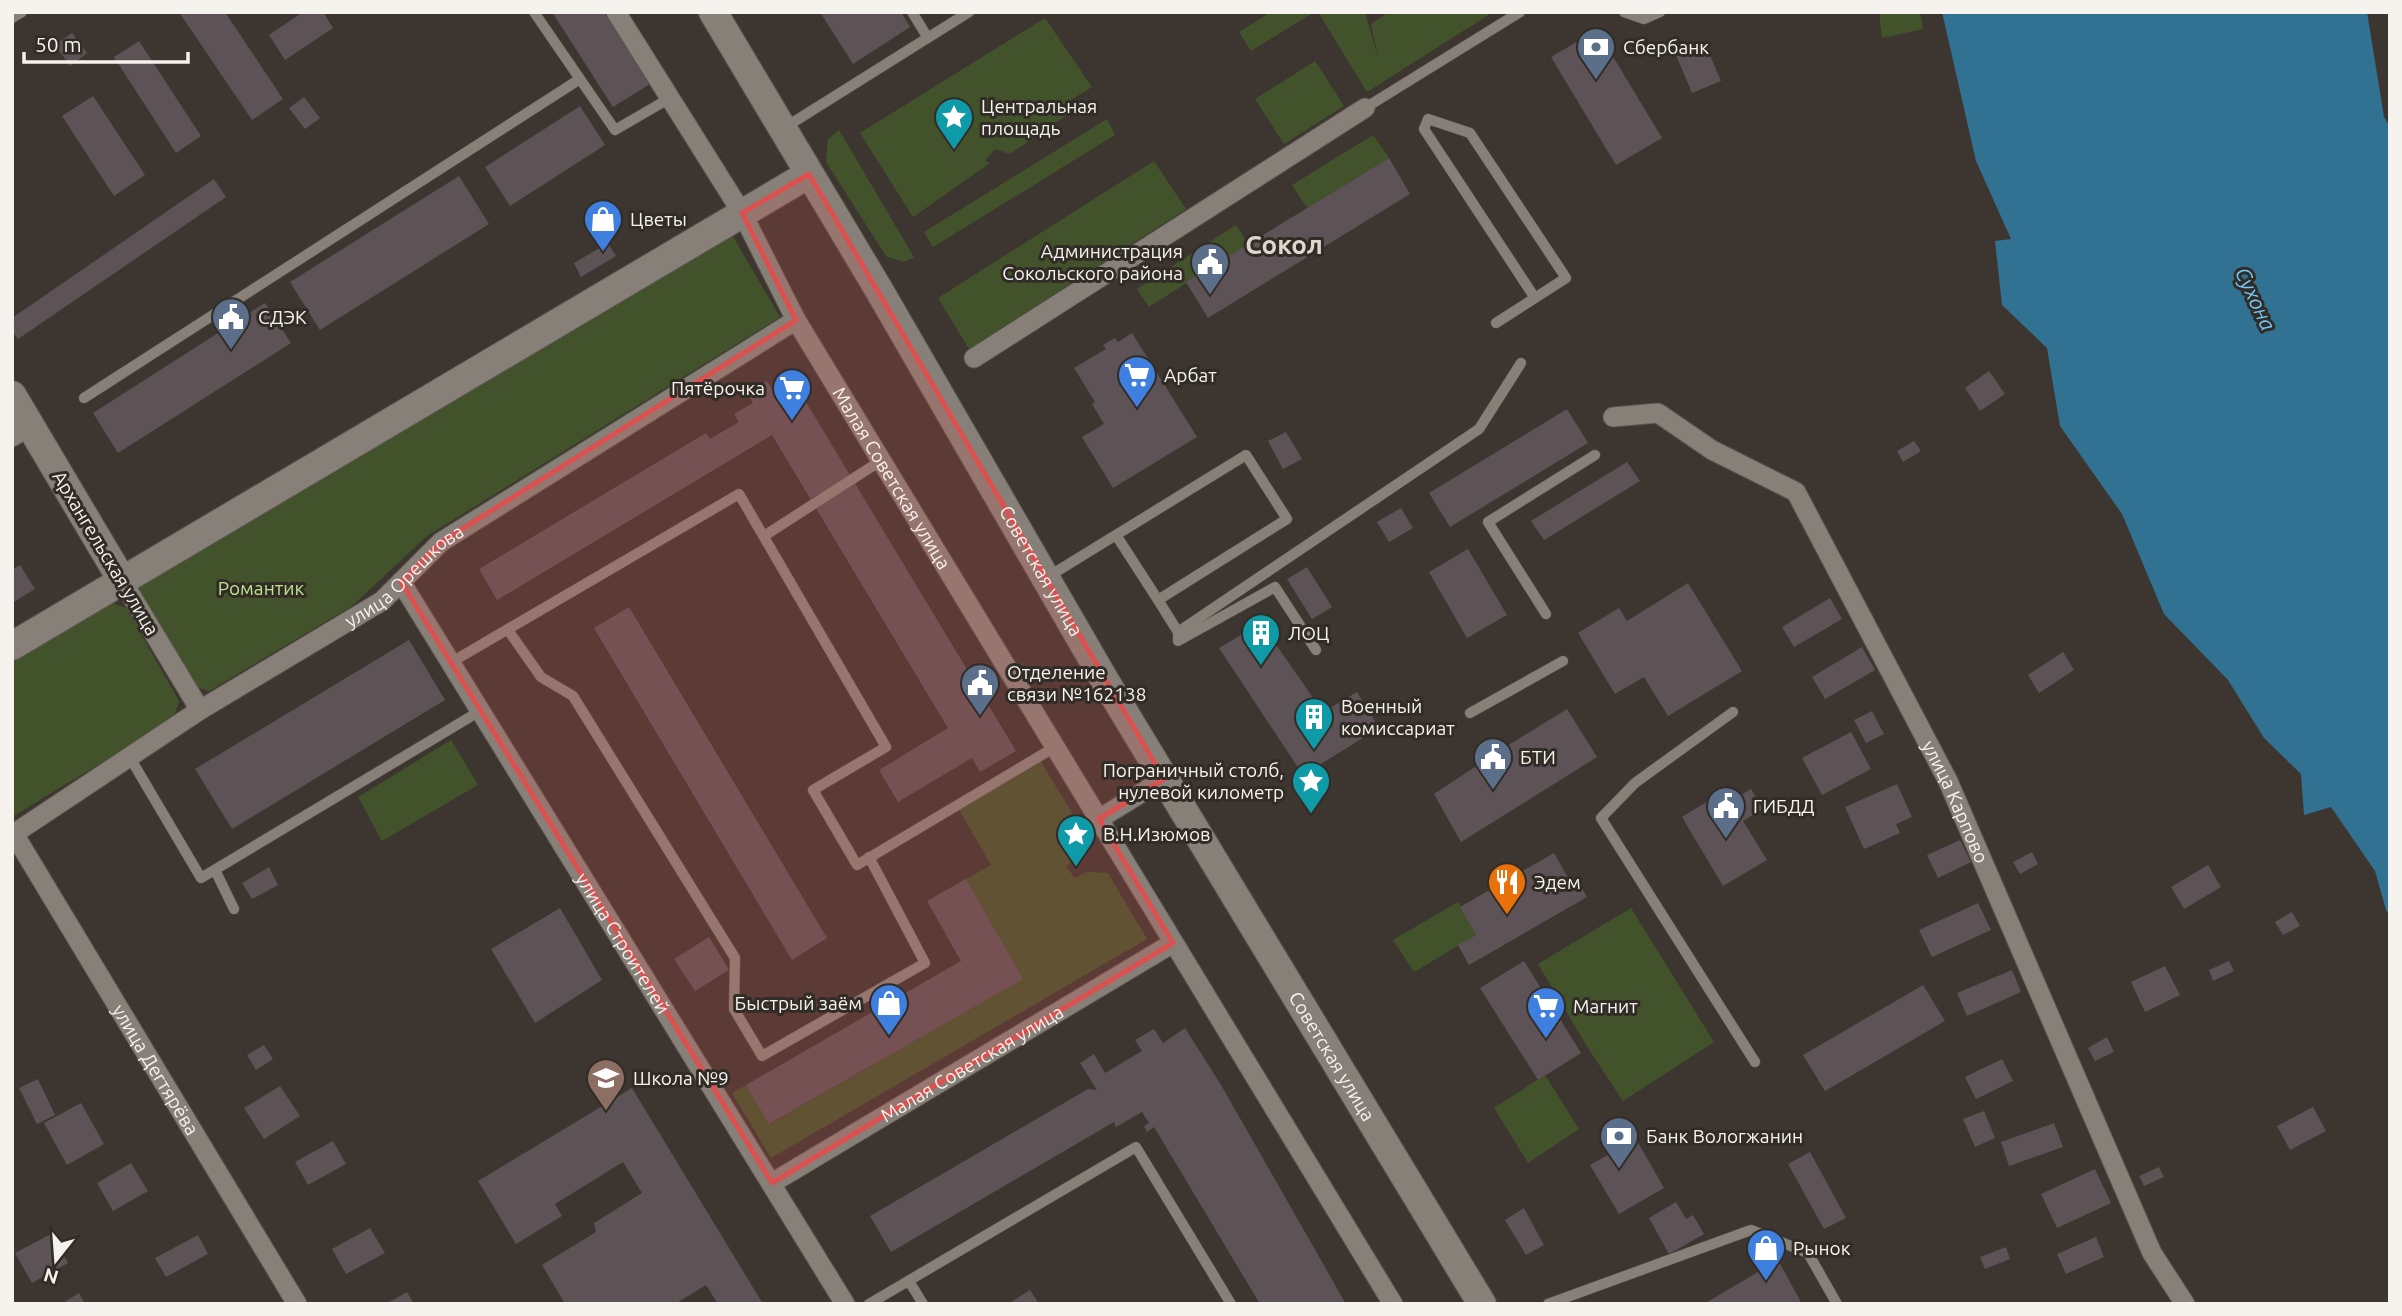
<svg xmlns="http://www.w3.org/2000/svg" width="2402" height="1316" viewBox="0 0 2402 1316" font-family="Ubuntu,sans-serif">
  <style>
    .green { fill: #42532b }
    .water { fill: #317192 }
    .building { fill: #5d5256 }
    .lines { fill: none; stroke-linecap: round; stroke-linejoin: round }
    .lane-casing { stroke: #5b554f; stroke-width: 11 }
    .street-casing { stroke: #5b554f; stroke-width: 21 }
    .secondary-casing { stroke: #5b554f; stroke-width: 30 }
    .lane { stroke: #878078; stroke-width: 10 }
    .street { stroke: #878078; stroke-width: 19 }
    .secondary { stroke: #878078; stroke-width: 28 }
    .marked { fill: #dc5050; fill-opacity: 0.2; stroke: #dc5050; stroke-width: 5; stroke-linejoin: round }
    .labels { text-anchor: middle; stroke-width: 6; stroke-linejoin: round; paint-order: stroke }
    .poi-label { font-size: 19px; fill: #f6f2ee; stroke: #322c26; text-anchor: start }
    .street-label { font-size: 19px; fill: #f6f2ee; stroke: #322c26 }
    .park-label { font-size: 19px; fill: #bde18f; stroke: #322c26 }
    .water-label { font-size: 21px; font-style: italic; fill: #6ecafd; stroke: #322c26 }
    .district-label { font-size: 26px; font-weight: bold; fill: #dfd6ce; stroke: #322c26 }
  </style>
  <rect width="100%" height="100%" fill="#3d3630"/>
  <path class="green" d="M1271,12H1314L1251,51L1239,32Z
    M1318,12H1365L1378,58L1371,24L1389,12H1493L1367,92Z
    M1879,12H1920L1923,29L1882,38Z
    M1045,18L1092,87L1066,103L1078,108L1010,154L995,149L985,161L990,163L913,217L860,133Z
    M1315,61L1344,106L1284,144L1255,99Z
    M1107,119L1115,135L933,247L924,232Z
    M839,130L914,257L903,262L886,256L826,162L828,139Z
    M1373,135L1389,158L1307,208L1292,185Z
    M1154,161L1186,209L969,349L938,298Z
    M1236,225L1248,244L1149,307L1137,289Z
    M732,235L780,317L427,536L352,606L209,691L194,686L136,589Z
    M111,603L126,608L179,701L173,719L12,817V663Z
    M451,740L478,785L382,841L358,797Z
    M1038,757L1086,836L1078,858L1066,866L1075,878L1087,872L1108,873L1147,939L771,1158L732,1093L746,1085L770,1124L1022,979L966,879L991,865L957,806Z
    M1458,902L1476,935L1414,972L1393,940Z
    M1631,908L1714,1042L1623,1101L1588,1048L1538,964Z
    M1545,1075L1579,1129L1528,1163L1494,1108Z"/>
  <path class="water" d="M1942,12H2367L2384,117L2390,127V916L2386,910L2375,871L2331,807L2304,815L2301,774L2264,738L2228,680L2164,614L2122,514L2060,426L2047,348L2002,305L1995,241L2011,239L1976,161Z"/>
  <path class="building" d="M179,12H225L283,99L252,120Z
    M303,12H323L333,28L285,60L269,35Z
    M552,12H604L650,84L613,107Z
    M820,12H901L910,27L853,64Z
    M1597,30L1662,138L1616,165L1551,57Z
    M72,33L87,53L70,66L55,45Z
    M139,41L201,136L176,153L114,57Z
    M1705,43L1721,81L1692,93L1676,55Z
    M93,96L145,175L114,196L62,116Z
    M304,97L320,118L305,129L289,108Z
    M580,106L605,145L510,206L485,167Z
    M1389,158L1410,194L1208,318L1186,282Z
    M459,176L489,224L320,330L290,282Z
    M214,179L226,197L18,339L12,331V318Z
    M608,243L616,256L581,277L574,263Z
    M265,303L291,343L118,453L93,413Z
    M1132,333L1197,437L1113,488L1082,437L1104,424L1092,404L1095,402L1074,368L1106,349L1103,345L1115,338L1118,342Z
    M1989,371L2005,394L1980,411L1965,388Z
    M767,381L775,394L794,382L1016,751L980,772L972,758L898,802L879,770L948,728L772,435L497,600L479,569L706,433L710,439L739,422L734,414L753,403L748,393Z
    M1567,409L1588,443L1450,527L1429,493Z
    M1286,432L1302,459L1283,469L1268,441Z
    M1914,441L1921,451L1903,462L1897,451Z
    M1627,462L1640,481L1544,540L1531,521Z
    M1401,508L1413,528L1389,542L1377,522Z
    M1468,549L1507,615L1467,638L1429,572Z
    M20,565L35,589L12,603V570Z
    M1307,567L1332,607L1312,619L1287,579Z
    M1688,583L1742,671L1668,716L1644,677L1615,694L1578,633L1619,608L1627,621Z
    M1830,598L1842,619L1794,647L1782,627Z
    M629,607L827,938L792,960L594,628Z
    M1261,623L1323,712L1357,692L1379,728L1303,775L1219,648Z
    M409,640L445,700L232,829L195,769Z
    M1862,647L1875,670L1825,699L1812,677Z
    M2063,652L2074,670L2039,693L2028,675Z
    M1567,709L1597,757L1461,842L1434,794L1487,759L1482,752L1498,742L1502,749Z
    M1872,711L1884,734L1866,743L1854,720Z
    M1851,732L1871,769L1822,795L1802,758Z
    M1897,784L1912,817L1896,824L1900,833L1864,849L1845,807Z
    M1751,789L1763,809L1743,821L1767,860L1723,886L1682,817L1723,792L1729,802Z
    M1960,840L1971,862L1938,878L1927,855Z
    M2032,852L2038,864L2020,874L2013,862Z
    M1554,853L1570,881L1576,877L1587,897L1469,965L1458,945L1476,935L1460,907Z
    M2208,865L2221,887L2184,909L2171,887Z
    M269,867L278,885L252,899L242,883Z
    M966,879L1023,979L769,1124L746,1085L961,961L927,901Z
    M1978,903L1991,930L1932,957L1919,930Z
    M560,908L602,980L535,1023L491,949Z
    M2292,912L2300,926L2283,935L2275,922Z
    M709,937L729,970L695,991L674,959Z
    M1524,961L1581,1053L1538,1080L1480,988Z
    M2229,961L2234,971L2213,981L2209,970Z
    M2165,966L2180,995L2145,1012L2131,982Z
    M2012,970L2021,992L1967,1016L1957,993Z
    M1923,985L1945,1021L1825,1091L1803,1055Z
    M1185,1028L1221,1085L1346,1304H1260L1154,1127L1147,1132L1144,1126L1149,1123L1142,1112L1116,1127L1114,1122L891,1252L870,1216L1088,1089L1097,1090L1080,1063L1094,1054L1105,1073L1142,1051L1135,1040L1154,1029L1163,1043Z
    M2107,1037L2114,1052L2095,1061L2088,1048Z
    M264,1045L273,1059L256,1070L247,1055Z
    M2002,1059L2013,1081L1976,1099L1965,1077Z
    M38,1079L55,1115L37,1124L19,1088Z
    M280,1086L300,1116L264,1139L244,1108Z
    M632,1088L763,1304H718L706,1285L675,1304H565L542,1265L596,1232L594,1223L642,1193L623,1162L555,1204L562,1216L516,1244L478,1181Z
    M81,1103L104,1144L67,1165L44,1123Z
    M2313,1107L2326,1131L2290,1150L2277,1126Z
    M1984,1111L1995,1138L1975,1147L1963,1119Z
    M2054,1123L2063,1147L2009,1166L2001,1142Z
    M1636,1139L1664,1188L1619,1214L1590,1165Z
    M333,1141L346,1164L308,1185L295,1162Z
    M1810,1152L1846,1218L1824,1229L1788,1164Z
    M131,1163L148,1191L113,1211L97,1183Z
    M2159,1167L2164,1177L2144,1186L2139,1176Z
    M2095,1169L2111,1203L2057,1228L2041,1194Z
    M1676,1202L1686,1219L1693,1215L1704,1234L1669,1254L1649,1218Z
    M1524,1208L1544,1245L1526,1255L1505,1220Z
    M370,1228L385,1253L346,1274L332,1249Z
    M51,1234L68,1263L32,1283L15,1253Z
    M198,1235L208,1254L166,1277L155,1258Z
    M2096,1237L2104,1257L2066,1274L2057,1254Z
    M2006,1247L2010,1259L1985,1269L1980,1257Z
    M1778,1260L1802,1304H1704Z
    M1030,1290L1039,1304H1008Z
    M407,1292L414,1304H386Z
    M79,1293L85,1304H61Z"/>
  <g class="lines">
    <defs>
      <path id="lane" d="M534,12L615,130L670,98
        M912,12L928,38
        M1624,12L1644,19L1660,12
        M12,18L22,12
        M1365,108L1520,12
        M784,128L969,12
        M1496,323L1566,278L1470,133L1428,119L1424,129L1535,298
        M84,398L580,79
        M764,536L882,460
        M1046,578L1246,455L1287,519L1158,600L1116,535
        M1158,600L1178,632V641L1275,587L1316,650
        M1546,614L1488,522L1595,455
        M508,630L541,677L573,696L735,958L734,1009L762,1056L925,963L869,857
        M1178,632L1479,429L1521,363
        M450,663L739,494L886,747L813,790L857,865L1055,747
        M1733,712L1635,783L1601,818L1755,1062
        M1470,713L1563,661
        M129,756L201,878L480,711
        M215,870L234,909
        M909,1281L923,1304
        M869,1304L1136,1147L1231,1304
        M1548,1304L1751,1230L1808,1253L1837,1304"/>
      <g id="street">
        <path id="s1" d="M616,12L742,213L796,320L1393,1304"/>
        <path d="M974,358L1365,108"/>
        <path id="s2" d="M1613,417L1658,413L1712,450L1796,492L1948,781L2152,1253L2185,1304"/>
        <path d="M12,437L31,425"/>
        <path d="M123,582L200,710"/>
        <path id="s3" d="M401,582L845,1304"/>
        <path d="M1099,819L1164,779"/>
        <path id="s4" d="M14,834L297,1304"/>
        <path id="s5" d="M12,835L200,710L382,601L441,542L796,320"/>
        <path id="s6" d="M772,1183L1173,943"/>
      </g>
      <g id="secondary">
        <path id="s7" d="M713,12L879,290L1104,679L1482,1304"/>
        <path d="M12,395L123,582"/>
        <path d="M12,646L809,174"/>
      </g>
    </defs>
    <use href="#lane" class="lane-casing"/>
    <use href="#street" class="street-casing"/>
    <use href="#secondary" class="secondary-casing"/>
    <use href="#lane" class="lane"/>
    <use href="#street" class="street"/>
    <use href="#secondary" class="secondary"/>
  </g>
  <path class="marked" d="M809,174L1164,779L1099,819L1173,943L772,1183L401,582L441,542L796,320L742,213Z"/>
  <defs>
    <symbol id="bank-pin" viewBox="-11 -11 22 30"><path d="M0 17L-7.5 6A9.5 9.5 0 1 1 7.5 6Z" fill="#5c6f8a" stroke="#322c26"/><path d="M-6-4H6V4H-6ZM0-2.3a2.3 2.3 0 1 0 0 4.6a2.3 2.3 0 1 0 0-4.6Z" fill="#fff"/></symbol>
    <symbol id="sight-pin" viewBox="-11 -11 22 30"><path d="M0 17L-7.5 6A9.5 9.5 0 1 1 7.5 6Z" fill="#0f9aa8" stroke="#322c26"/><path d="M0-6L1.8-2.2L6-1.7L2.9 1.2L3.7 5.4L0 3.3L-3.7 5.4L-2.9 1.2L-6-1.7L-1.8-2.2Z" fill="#fff"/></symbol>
    <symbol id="shop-pin" viewBox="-11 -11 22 30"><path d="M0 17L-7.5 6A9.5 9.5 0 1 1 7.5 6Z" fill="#3f7fe0" stroke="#322c26"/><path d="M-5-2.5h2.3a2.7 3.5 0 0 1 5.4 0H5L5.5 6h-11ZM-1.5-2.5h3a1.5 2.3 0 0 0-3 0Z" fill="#fff"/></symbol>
    <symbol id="civic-pin" viewBox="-11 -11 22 30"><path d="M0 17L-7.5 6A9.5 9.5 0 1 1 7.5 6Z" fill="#5c6f8a" stroke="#322c26"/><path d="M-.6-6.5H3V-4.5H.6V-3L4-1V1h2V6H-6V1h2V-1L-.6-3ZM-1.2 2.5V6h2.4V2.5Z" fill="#fff"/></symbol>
    <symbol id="supermarket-pin" viewBox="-11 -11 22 30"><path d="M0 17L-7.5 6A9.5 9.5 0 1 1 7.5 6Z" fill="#3f7fe0" stroke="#322c26"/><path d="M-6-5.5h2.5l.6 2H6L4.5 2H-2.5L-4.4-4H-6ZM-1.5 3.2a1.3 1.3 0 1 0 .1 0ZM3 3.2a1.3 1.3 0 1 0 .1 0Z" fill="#fff"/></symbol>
    <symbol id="building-pin" viewBox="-11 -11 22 30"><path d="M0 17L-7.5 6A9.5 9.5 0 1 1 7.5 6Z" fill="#0f9aa8" stroke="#322c26"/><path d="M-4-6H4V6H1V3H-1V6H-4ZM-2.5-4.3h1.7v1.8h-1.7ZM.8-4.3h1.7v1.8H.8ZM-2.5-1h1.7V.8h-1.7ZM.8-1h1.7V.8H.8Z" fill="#fff"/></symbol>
    <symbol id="restaurant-pin" viewBox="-11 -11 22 30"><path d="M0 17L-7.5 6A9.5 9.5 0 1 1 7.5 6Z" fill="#e8710a" stroke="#322c26"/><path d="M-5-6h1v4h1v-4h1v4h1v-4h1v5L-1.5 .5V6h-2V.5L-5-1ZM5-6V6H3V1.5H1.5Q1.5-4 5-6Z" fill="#fff"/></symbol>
    <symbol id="school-pin" viewBox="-11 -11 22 30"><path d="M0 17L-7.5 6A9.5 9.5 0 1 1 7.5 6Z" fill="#8d6e63" stroke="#322c26"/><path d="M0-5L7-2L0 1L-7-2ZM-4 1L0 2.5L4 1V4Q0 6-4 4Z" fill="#fff"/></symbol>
  </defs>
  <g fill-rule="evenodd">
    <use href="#bank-pin" x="1574" y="25" width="44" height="60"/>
    <use href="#sight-pin" x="932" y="95" width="44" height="60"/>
    <use href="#shop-pin" x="581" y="197" width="44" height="60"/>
    <use href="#civic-pin" x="1188" y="240" width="44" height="60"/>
    <use href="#civic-pin" x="209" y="295" width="44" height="60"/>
    <use href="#supermarket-pin" x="1115" y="353" width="44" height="60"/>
    <use href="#supermarket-pin" x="770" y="366" width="44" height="60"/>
    <use href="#building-pin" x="1239" y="611" width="44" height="60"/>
    <use href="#civic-pin" x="958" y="661" width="44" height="60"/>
    <use href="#building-pin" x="1292" y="695" width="44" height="60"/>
    <use href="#civic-pin" x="1471" y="735" width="44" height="60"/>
    <use href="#sight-pin" x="1289" y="759" width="44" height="60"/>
    <use href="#civic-pin" x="1704" y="784" width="44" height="60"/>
    <use href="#sight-pin" x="1054" y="812" width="44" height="60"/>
    <use href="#restaurant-pin" x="1485" y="860" width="44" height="60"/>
    <use href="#shop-pin" x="867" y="981" width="44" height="60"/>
    <use href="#supermarket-pin" x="1524" y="984" width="44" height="60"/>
    <use href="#school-pin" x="584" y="1056" width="44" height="60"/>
    <use href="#bank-pin" x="1597" y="1114" width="44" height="60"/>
    <use href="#shop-pin" x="1744" y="1226" width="44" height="60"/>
  </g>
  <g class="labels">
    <g class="poi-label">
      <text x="1623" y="54">Сбербанк</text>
      <text x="981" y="113">Центральная<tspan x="981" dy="22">площадь</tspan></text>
      <text x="630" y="226">Цветы</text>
      <text x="1183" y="258" text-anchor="end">Администрация<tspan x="1183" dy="22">Сокольского района</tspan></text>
      <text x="258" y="324">СДЭК</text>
      <text x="1164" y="382">Арбат</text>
      <text x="765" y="395" text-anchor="end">Пятёрочка</text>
      <text x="1288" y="640">ЛОЦ</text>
      <text x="1007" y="679">Отделение<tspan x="1007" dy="22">связи №162138</tspan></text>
      <text x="1341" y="713">Военный<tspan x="1341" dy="22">комиссариат</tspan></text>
      <text x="1520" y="764">БТИ</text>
      <text x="1284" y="777" text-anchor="end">Пограничный столб,<tspan x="1284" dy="22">нулевой километр</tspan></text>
      <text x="1753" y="813">ГИБДД</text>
      <text x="1103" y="841">В.Н.Изюмов</text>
      <text x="1534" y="889">Эдем</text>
      <text x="862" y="1010" text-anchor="end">Быстрый заём</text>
      <text x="1573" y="1013">Магнит</text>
      <text x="633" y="1085">Школа №9</text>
      <text x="1646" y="1143">Банк Вологжанин</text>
      <text x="1793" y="1255">Рынок</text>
    </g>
    <g class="street-label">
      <text dy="7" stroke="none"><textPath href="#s1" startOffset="542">Малая Советская улица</textPath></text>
      <text transform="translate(106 553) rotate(59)" y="7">Архангельская улица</text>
      <text dy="7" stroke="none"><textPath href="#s7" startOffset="648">Советская улица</textPath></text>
      <text dy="7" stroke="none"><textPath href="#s5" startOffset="471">улица Орешкова</textPath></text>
      <text dy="7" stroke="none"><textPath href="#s2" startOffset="553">улица Карпово</textPath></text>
      <text dy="7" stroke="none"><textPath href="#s3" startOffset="424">улица Строителей</textPath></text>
      <text dy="7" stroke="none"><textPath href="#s7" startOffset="1214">Советская улица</textPath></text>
      <text dy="7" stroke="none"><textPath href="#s6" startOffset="233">Малая Советская улица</textPath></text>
      <text dy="7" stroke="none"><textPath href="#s4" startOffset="275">улица Дегтярёва</textPath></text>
    </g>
    <g class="park-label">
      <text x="261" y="595">Романтик</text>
    </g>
    <g class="water-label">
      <text transform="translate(2255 299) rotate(65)" y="7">Сухона</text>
    </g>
    <g class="district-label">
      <text x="1284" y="254">Сокол</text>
    </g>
  </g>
  <rect width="2402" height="1316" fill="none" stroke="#f6f2ee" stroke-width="28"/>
  <g transform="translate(56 1260) rotate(197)" stroke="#322c26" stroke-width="5" paint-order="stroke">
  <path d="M0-5L12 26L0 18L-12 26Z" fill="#f6f2ee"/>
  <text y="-10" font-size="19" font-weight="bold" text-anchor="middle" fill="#f6f2ee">N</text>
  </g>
  <path d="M24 52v10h164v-10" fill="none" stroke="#f6f2ee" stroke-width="3.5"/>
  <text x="35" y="52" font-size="21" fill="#f6f2ee" stroke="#322c26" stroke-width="5" paint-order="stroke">50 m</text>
</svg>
